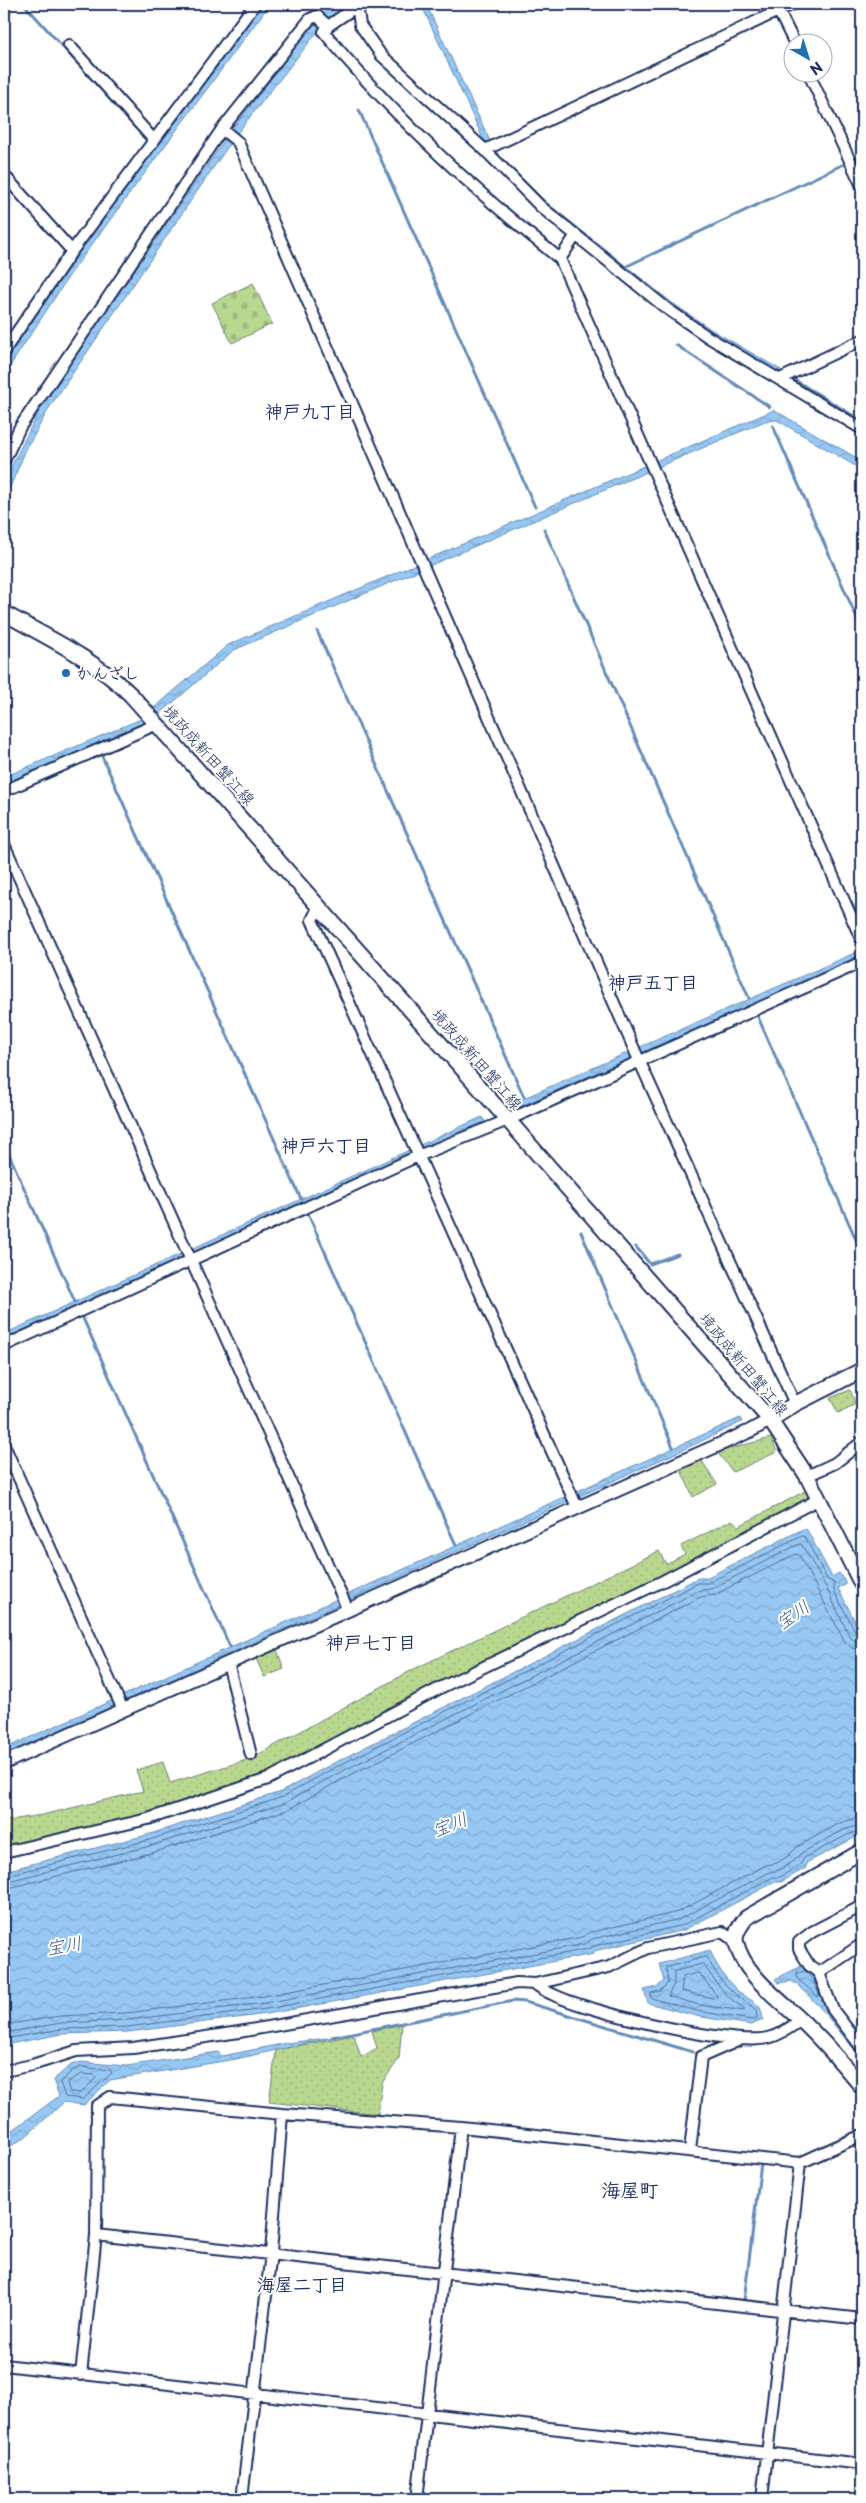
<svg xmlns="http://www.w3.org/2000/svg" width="866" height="2503" viewBox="0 0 866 2503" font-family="'Playpen Sans','Klee One',sans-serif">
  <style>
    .grass { fill: url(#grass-dots); stroke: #6a8376 }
    .cemetery { fill: url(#cemetery-stones); stroke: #6a8376 }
    .water { fill: url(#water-waves); stroke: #658bb7 }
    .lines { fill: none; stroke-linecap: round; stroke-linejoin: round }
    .shore { stroke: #4d6c9a; stroke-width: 1 }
    .stream { stroke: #658bb7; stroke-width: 3 }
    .minor-casing { stroke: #1b2f5e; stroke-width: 14 }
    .tertiary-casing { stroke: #1b2f5e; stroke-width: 16 }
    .secondary-casing { stroke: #1b2f5e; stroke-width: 18 }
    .minor { stroke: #fff; stroke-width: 10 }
    .tertiary { stroke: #fff; stroke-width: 12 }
    .secondary { stroke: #fff; stroke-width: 14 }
    .poi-dot { fill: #1f6fb2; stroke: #fff; stroke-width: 2 }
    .labels { text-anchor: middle; stroke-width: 4; stroke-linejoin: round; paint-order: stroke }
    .poi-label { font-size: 16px; font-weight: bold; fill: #1b2f5e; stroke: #fff; text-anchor: start }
    .street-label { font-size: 16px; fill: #1b2f5e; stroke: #fff }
    .neighbourhood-label { font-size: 18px; font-weight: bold; fill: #1b2f5e; stroke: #fff }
    .water-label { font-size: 18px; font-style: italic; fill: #405d8b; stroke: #fff }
    .quarter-label { font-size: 19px; font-weight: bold; fill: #1b2f5e; stroke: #fff }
  </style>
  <defs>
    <pattern id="grass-dots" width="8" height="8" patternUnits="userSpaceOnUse" patternTransform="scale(1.25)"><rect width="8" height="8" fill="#bad78f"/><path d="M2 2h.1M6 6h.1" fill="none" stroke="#9fb97e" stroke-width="1.8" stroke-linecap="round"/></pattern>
    <pattern id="cemetery-stones" width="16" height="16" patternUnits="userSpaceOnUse" patternTransform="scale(1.25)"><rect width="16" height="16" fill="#bad78f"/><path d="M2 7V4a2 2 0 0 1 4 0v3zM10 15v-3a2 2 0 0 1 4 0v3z" fill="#9fb97e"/></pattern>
    <pattern id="water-waves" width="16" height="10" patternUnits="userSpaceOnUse" patternTransform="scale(1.25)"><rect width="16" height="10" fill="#97c8f3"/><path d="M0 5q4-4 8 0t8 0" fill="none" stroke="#82acd3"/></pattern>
  </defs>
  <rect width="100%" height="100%" fill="#fff"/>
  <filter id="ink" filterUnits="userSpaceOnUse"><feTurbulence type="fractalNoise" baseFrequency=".02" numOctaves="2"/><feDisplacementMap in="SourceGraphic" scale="10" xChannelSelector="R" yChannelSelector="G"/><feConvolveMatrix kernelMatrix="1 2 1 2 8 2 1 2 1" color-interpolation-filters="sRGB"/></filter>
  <g filter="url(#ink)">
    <path class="grass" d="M850,1390L856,1404L838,1413L830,1398Z
      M771,1438L777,1452L733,1472L717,1452Z
      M700,1458L717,1484L693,1497L680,1468Z
      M807,1490L811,1496L801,1505L699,1557L441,1683L291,1764L250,1781L112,1825L4,1849V1821L42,1815L143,1791L136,1770L163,1762L170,1783L250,1759L412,1670L659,1551L666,1564L685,1554L681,1546L732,1520L739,1526Z
      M276,1647L284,1669L264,1677L255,1656Z
      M402,2024L399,2059L382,2083L378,2114L269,2102L276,2050L354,2035L361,2057L377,2048L372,2031Z"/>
    <path class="cemetery" d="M253,283L272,324L232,343L212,303Z"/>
    <path class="water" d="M261,4H270L73,270L4,375V362L112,205Z
      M335,4H347L326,21L235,136L49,408L25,452L4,501V481L43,403L230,132L316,20Z
      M421,4H426L490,141L485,143Z
      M496,152L546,202L671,302L712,330L781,370L779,373C742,351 704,330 669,304C607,259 548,208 494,154Z
      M774,410L862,461V470L777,420L765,421L234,650L147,725L4,787V777L141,719L228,645Z
      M857,952L859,958L512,1110L508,1105Z
      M482,1117L486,1123L411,1154L4,1339V1334Z
      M740,1418L742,1422L680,1451L4,1755V1749Z
      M803,1529L807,1530L832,1577L839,1573L845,1582V1585L838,1588L862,1635V1834L806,1863V1868L781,1882H775L684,1930L594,1951V1954L267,2014L128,2032L62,2034L4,2045V1871L147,1835L281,1792L330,1765L698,1578H706Z
      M710,1950C716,1966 727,1981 739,1992C753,2004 761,1999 763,2020L751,2025L696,2016L648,2003L644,1990L657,1987L664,1981L659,1964Z
      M806,1964L817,1977L862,2050V2060L823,2011L797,1984L791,1981L778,1983L775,1979Z
      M335,2037L236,2059L110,2080L84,2105L64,2102L24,2138L4,2150V2132L9,2129L13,2130L59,2096L53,2080L71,2065L80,2062L127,2066L218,2052L222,2056L287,2043Z"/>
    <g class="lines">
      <path class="shore" d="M4,1876L149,1840L283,1797L332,1769L698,1583H708L802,1536L805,1537L827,1579L834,1583V1591L856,1633L862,1636
        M4,1882L150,1846L285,1803L335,1775L700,1590L711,1589L799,1544L802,1545L826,1587L850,1637L856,1642L862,1643
        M4,1889L152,1853L287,1810L339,1781L701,1597L714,1595L796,1554L799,1555L845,1642L852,1648L862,1650
        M706,1957L720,1979L737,1996L756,2009L757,2018L751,2020L697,2011L651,1998V1993L660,1991L668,1983L666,1968Z
        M703,1964C715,1981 725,1997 744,2008V2011L699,2005L668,1996L674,1984V1972Z
        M805,1971L813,1980L819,1994L818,1997L796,1977L797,1974Z
        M699,1973L717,1996V1999L681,1991L683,1977Z
        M4,2025L60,2016L126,2013L264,1996L582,1937L591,1932L678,1912L766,1865L777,1863L788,1856L797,1847L840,1823L862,1816
        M4,2033L61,2023L127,2020L265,2003L585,1944L592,1939L680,1919L770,1872L779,1870L794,1861L801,1853L844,1830L862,1824
        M4,2039L62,2029L127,2027L266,2009L588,1949L594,1946L683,1925L773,1877H780L800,1865L804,1858L847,1835L862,1830
        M81,2067L110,2070L112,2073L83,2099L65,2097L60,2082L73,2070Z
        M82,2074L94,2075L96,2078L81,2093L70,2092L67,2083Z"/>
      <path class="stream" d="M24,4L144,137
        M359,110L535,507
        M856,158L862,155
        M627,266L844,164
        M676,345L770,407
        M793,379L862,421
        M773,426L862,630
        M544,529L749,998
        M317,631L524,1097
        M101,754L301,1199
        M758,1017L862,1253
        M4,1143L75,1302
        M308,1214L456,1545
        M581,1232L673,1447
        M636,1247L650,1264L678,1254
        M82,1316L230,1647
        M4,1741L7,1748
        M332,2037L513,2001L525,2002L693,2052
        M744,2301L761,2163H758"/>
      <defs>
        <path id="minor" d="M357,4L360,25L381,55L485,150L541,207L666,308L708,337L862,429
          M775,4L794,42
          M328,26L324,32C394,117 474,191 560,259L862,941
          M69,45L153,139
          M808,72L862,186
          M222,129L238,142L638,1058L795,1404
          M485,150L793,4
          M4,175L72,251
          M560,259L576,235
          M4,351L72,251L255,4
          M780,379L862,340
          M4,461L20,427L222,129L310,19L317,16L328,26L360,4
          M4,791L157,724
          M4,844L348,1610
          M319,906L312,920L577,1507
          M4,1346L418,1156L508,1120L862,962
          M4,1445L123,1710
          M807,1476L835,1463L862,1442
          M228,1663L251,1755
          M4,1852L148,1819L268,1779L442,1687L663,1581L819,1499
          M862,1906L812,1932L799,1942V1949L809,1965L819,1973L833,2010L862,2048
          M819,1973L862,1944
          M535,1984C541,1988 546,1992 552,1994C585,2011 739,2049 771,2037C782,2034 792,2026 801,2020
          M4,2071L32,2065L76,2051L133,2048L239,2032L517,1983L535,1984L609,1967L648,1948L722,1932L735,1941
          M690,2150L701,2057L742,2039
          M96,2235L862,2319
          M4,2365L862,2464
          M81,2375L96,2235L97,2106L110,2097L282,2114L461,2127L800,2163L862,2135
          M242,2499L271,2253L282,2114
          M417,2499L461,2127
          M762,2499L800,2163"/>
        <path id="tertiary" d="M4,1763L750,1431L770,1420"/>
        <path id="secondary" d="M4,613C48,638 94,659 131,695L508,1120L770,1420L807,1476L862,1585
          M770,1420L795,1404L862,1370
          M862,1851L746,1918C741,1925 734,1933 736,1942C743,1974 780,2000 802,2021C824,2042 843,2064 862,2087"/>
      </defs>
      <use href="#minor" class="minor-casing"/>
      <use href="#tertiary" class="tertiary-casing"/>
      <use href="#secondary" class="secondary-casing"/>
      <use href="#minor" class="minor"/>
      <use href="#tertiary" class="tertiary"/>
      <use href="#secondary" class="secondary"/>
    </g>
  </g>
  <circle class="poi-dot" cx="66" cy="673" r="5"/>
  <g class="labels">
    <g class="poi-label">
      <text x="76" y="679">かんざし</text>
    </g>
    <g class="street-label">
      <text transform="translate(209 755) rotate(48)" y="6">境政成新田蟹江線</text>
      <text transform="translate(477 1059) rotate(49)" y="6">境政成新田蟹江線</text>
      <text transform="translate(744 1364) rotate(50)" y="6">境政成新田蟹江線</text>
    </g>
    <g class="neighbourhood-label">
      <text x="310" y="418">神戸九丁目</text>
      <text x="653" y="989">神戸五丁目</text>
      <text x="326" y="1152">神戸六丁目</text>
      <text x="371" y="1649">神戸七丁目</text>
      <text x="302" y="2291">海屋二丁目</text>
    </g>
    <g class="water-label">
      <text transform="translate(793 1615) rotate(-35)" y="6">宝川</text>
      <text transform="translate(450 1825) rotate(-21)" y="6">宝川</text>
      <text transform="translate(64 1946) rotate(-10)" y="6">宝川</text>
    </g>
    <g class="quarter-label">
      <text x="630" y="2197">海屋町</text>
    </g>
  </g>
  <rect width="866" height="2503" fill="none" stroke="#fff" stroke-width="20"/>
  <rect x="10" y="10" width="846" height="2483" fill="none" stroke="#1b2f5e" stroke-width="2" filter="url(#ink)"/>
  <g transform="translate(808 58) rotate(141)"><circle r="24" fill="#ffffff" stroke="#a4acbf"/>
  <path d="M0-4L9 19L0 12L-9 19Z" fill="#1f6fb2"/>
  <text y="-8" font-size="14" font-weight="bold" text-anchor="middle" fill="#1b2f5e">N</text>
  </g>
</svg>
